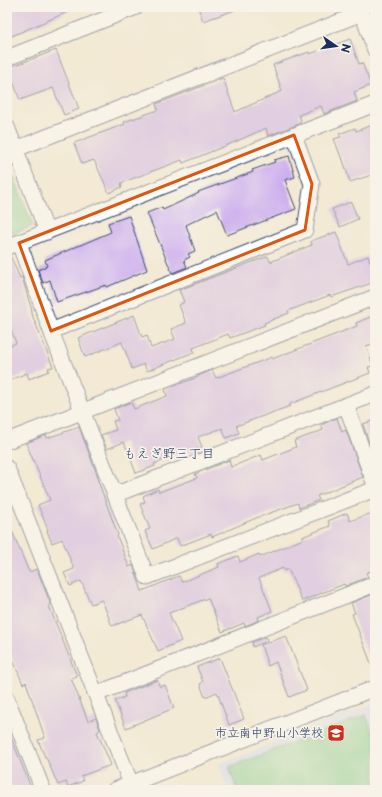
<svg xmlns="http://www.w3.org/2000/svg" width="382" height="797" viewBox="0 0 382 797" font-family="'Playpen Sans','Klee One',sans-serif">
  <style>
    .built { fill: #cedafa }
    .green { fill: #7ccd8e; stroke: #4c7e76 }
    .building { fill: #ccadef }
    .lines { fill: none; stroke-linecap: round; stroke-linejoin: round }
    .street-casing { stroke: #3b4b70; stroke-width: 17 }
    .street { stroke: #fff; stroke-width: 15 }
    .marked { fill: none; stroke: #de5710; stroke-width: 3; stroke-linejoin: round }
    .labels { text-anchor: middle; stroke-width: 3.5; stroke-linejoin: round; paint-order: stroke }
    .poi-label { font-size: 12px; fill: #1b2f5e; stroke: #f7f3e8; text-anchor: end }
    .neighbourhood-label { font-size: 13px; fill: #1b2f5e; stroke: #f7f3e8 }
  </style>
  <rect width="100%" height="100%" fill="#f7f3e8"/>
  <filter id="ink" filterUnits="userSpaceOnUse"><feTurbulence type="fractalNoise" baseFrequency=".025" numOctaves="2"/><feDisplacementMap in="SourceGraphic" scale="8" xChannelSelector="R" yChannelSelector="G"/><feConvolveMatrix kernelMatrix="1 2 1 2 8 2 1 2 1" color-interpolation-filters="sRGB"/></filter>
  <filter id="wash" filterUnits="userSpaceOnUse"><feTurbulence type="fractalNoise" baseFrequency=".012" numOctaves="4" result="noise"/><feDisplacementMap in="SourceGraphic" scale="16" xChannelSelector="R" yChannelSelector="G"/><feGaussianBlur stdDeviation="0.9" result="paint"/><feColorMatrix in="noise" values="0 0 0 0 0 0 0 0 0 0 0 0 0 0 0 0 0 1.4 0 .05"/><feComposite in="paint" operator="in"/></filter>
  <g filter="url(#wash)">
    <rect width="100%" height="100%" fill="#f3e9d4"/>
    <path class="built" d="M375,703V790H228L219,764Z"/>
    <path class="green" d="M7,158L33,226L7,236Z
      M366,715L375,739V790H237L229,767Z"/>
    <g id="blocks">
      <path class="building" d="M15,7H79L7,38V10Z
        M198,7H238V9L203,21Z
        M350,39L359,64L362,63L371,85L354,92L357,101L324,114L321,106L299,115L301,120L299,124L268,136L266,128L235,142L183,163L182,160L121,183L122,187L109,193L94,160L82,164L74,143L125,124L124,122L158,110L156,104L223,78L235,112L282,91L273,65L309,52L310,54Z
        M56,50L79,109L64,115L53,88L20,100L8,68Z
        M375,124V174L350,182L342,157H341L334,139L341,137L339,134L355,128L356,131Z
        M289,156L295,177L285,180L296,209L227,235L217,210L186,225L195,251L188,254L190,257L184,260L187,267L172,273L147,213L162,207L163,210L199,193L198,192L253,172L252,170L275,162L274,160Z
        M351,202L358,219L340,227L332,209Z
        M129,216L147,270L107,287L106,285L57,302L50,280L43,283L38,270L47,266L45,260L111,232L108,223Z
        M336,232L348,264L368,256L375,274V282L331,297L330,295L288,311L289,313L264,323L265,325L230,338L228,334L193,348L194,352L147,371L144,364L132,369L122,342L85,357L78,338L134,315L142,337L147,335L151,348L175,339L171,329L186,323L179,305L184,302L179,290L268,256L270,262L312,245L311,241Z
        M10,255L20,278L22,277L32,311L31,312L53,367L48,368L49,371L29,379L27,373L7,381V347L16,343L7,319V309L11,307L7,298V256Z
        M375,315V343L366,346L373,366L368,367L370,373L290,404V406L236,426L239,433L226,438L222,428L198,437L202,447L190,452L189,449L154,464L155,466L136,473L124,442L107,449L101,435L116,430L113,421L118,420L114,409L131,402L134,409L167,396L165,389L198,377V376L212,370L216,378L272,357V359L357,326L356,323Z
        M337,418L342,432L346,430L363,477L317,496L319,500L299,508L298,503L256,518L212,537L211,534L180,546L177,538L153,549L145,531L150,529L140,504L145,502L143,496L158,489L159,492L197,478L195,474L229,460L231,467L261,455L263,460L296,447L294,441L323,430L321,425Z
        M375,420V447L371,449L363,424Z
        M79,427L98,477L97,478L118,535L117,536L129,567L133,565L142,591L179,576L182,582L219,567L218,564L238,556L240,562L259,554L260,557L303,539L302,537L330,526L328,521L347,513L350,521L375,512V569L366,573L368,577L345,586L344,584L302,601L288,569L284,571L283,568L259,578L272,611L258,617L259,620L245,626L244,623L222,632L208,598L169,613L181,641L158,651L142,615L112,626L102,600L91,604L81,581L70,586L64,573L74,569L62,539L52,543L47,531L48,530L38,505L50,500L26,443L46,435L47,438Z
        M7,519L29,572L37,569L51,605L49,606L77,676L71,678L88,721L96,718L100,730L97,732L111,765L81,776L83,781L68,787L66,782L58,785L46,757H45L38,740L45,738L26,682L23,684L7,646Z
        M374,594L375,596L374,671L352,614L355,613L351,603Z
        M286,636L307,690L289,697L276,662L268,666L261,645Z
        M266,637L267,641L253,647L252,642Z
        M220,658L244,719L229,725L217,692L205,697L200,684L203,682L197,667Z
        M157,680L160,687L165,685L174,708L126,728L115,701L125,697L124,693Z
        M7,730H8L32,790H7Z"/>
    </g>
  </g>
  <g filter="url(#ink)">
    <use href="#blocks" fill-opacity="0" stroke="#3b4b70" stroke-width="1"/>
    <g class="lines">
      <defs>
        <path id="street" d="M360,7L375,50
          M7,58L136,7
          M7,127L47,232
          M16,149L362,13
          M19,243L51,331L147,577L375,489
          M7,247L375,104
          M51,331L305,230L312,184L294,135
          M346,405L375,485
          M7,441L375,297
          M7,468L131,784
          M114,495L375,394
          M96,694L375,584
          M7,699L43,790
          M115,790L375,688"/>
      </defs>
      <use href="#street" class="street-casing"/>
      <use href="#street" class="street"/>
    </g>
  </g>
  <path d="M0 0H382V797H0ZM294,135L312,184L305,230L51,331L19,243Z" fill="#f3e9d4" fill-opacity=".55" fill-rule="evenodd"/>
  <path class="marked" d="M294,135L312,184L305,230L51,331L19,243Z"/>
  <defs>
    <symbol id="school-square" viewBox="-11 -11 22 22"><rect x="-9" y="-9" width="18" height="18" rx="4" fill="#c8321e" stroke="#f7f3e8"/><path d="M0-5L7-2L0 1L-7-2ZM-4 1L0 2.5L4 1V4Q0 6-4 4Z" fill="#fff"/></symbol>
  </defs>
  <g fill-rule="evenodd">
    <use href="#school-square" x="326" y="723" width="20" height="20"/>
  </g>
  <g class="labels">
    <g class="poi-label">
      <text x="323" y="737">市立南中野山小学校</text>
    </g>
    <g class="neighbourhood-label">
      <text x="169" y="458">もえぎ野三丁目</text>
    </g>
  </g>
  <rect width="382" height="797" fill="none" stroke="#f7f3e8" stroke-width="24"/>
  <g transform="translate(336 46) rotate(103)" stroke="#f7f3e8" stroke-width="3" paint-order="stroke">
  <path d="M0-3L7 15L0 10L-7 15Z" fill="#1b2f5e"/>
  <text y="-6" font-size="11" font-weight="bold" text-anchor="middle" fill="#1b2f5e">N</text>
  </g>
</svg>
